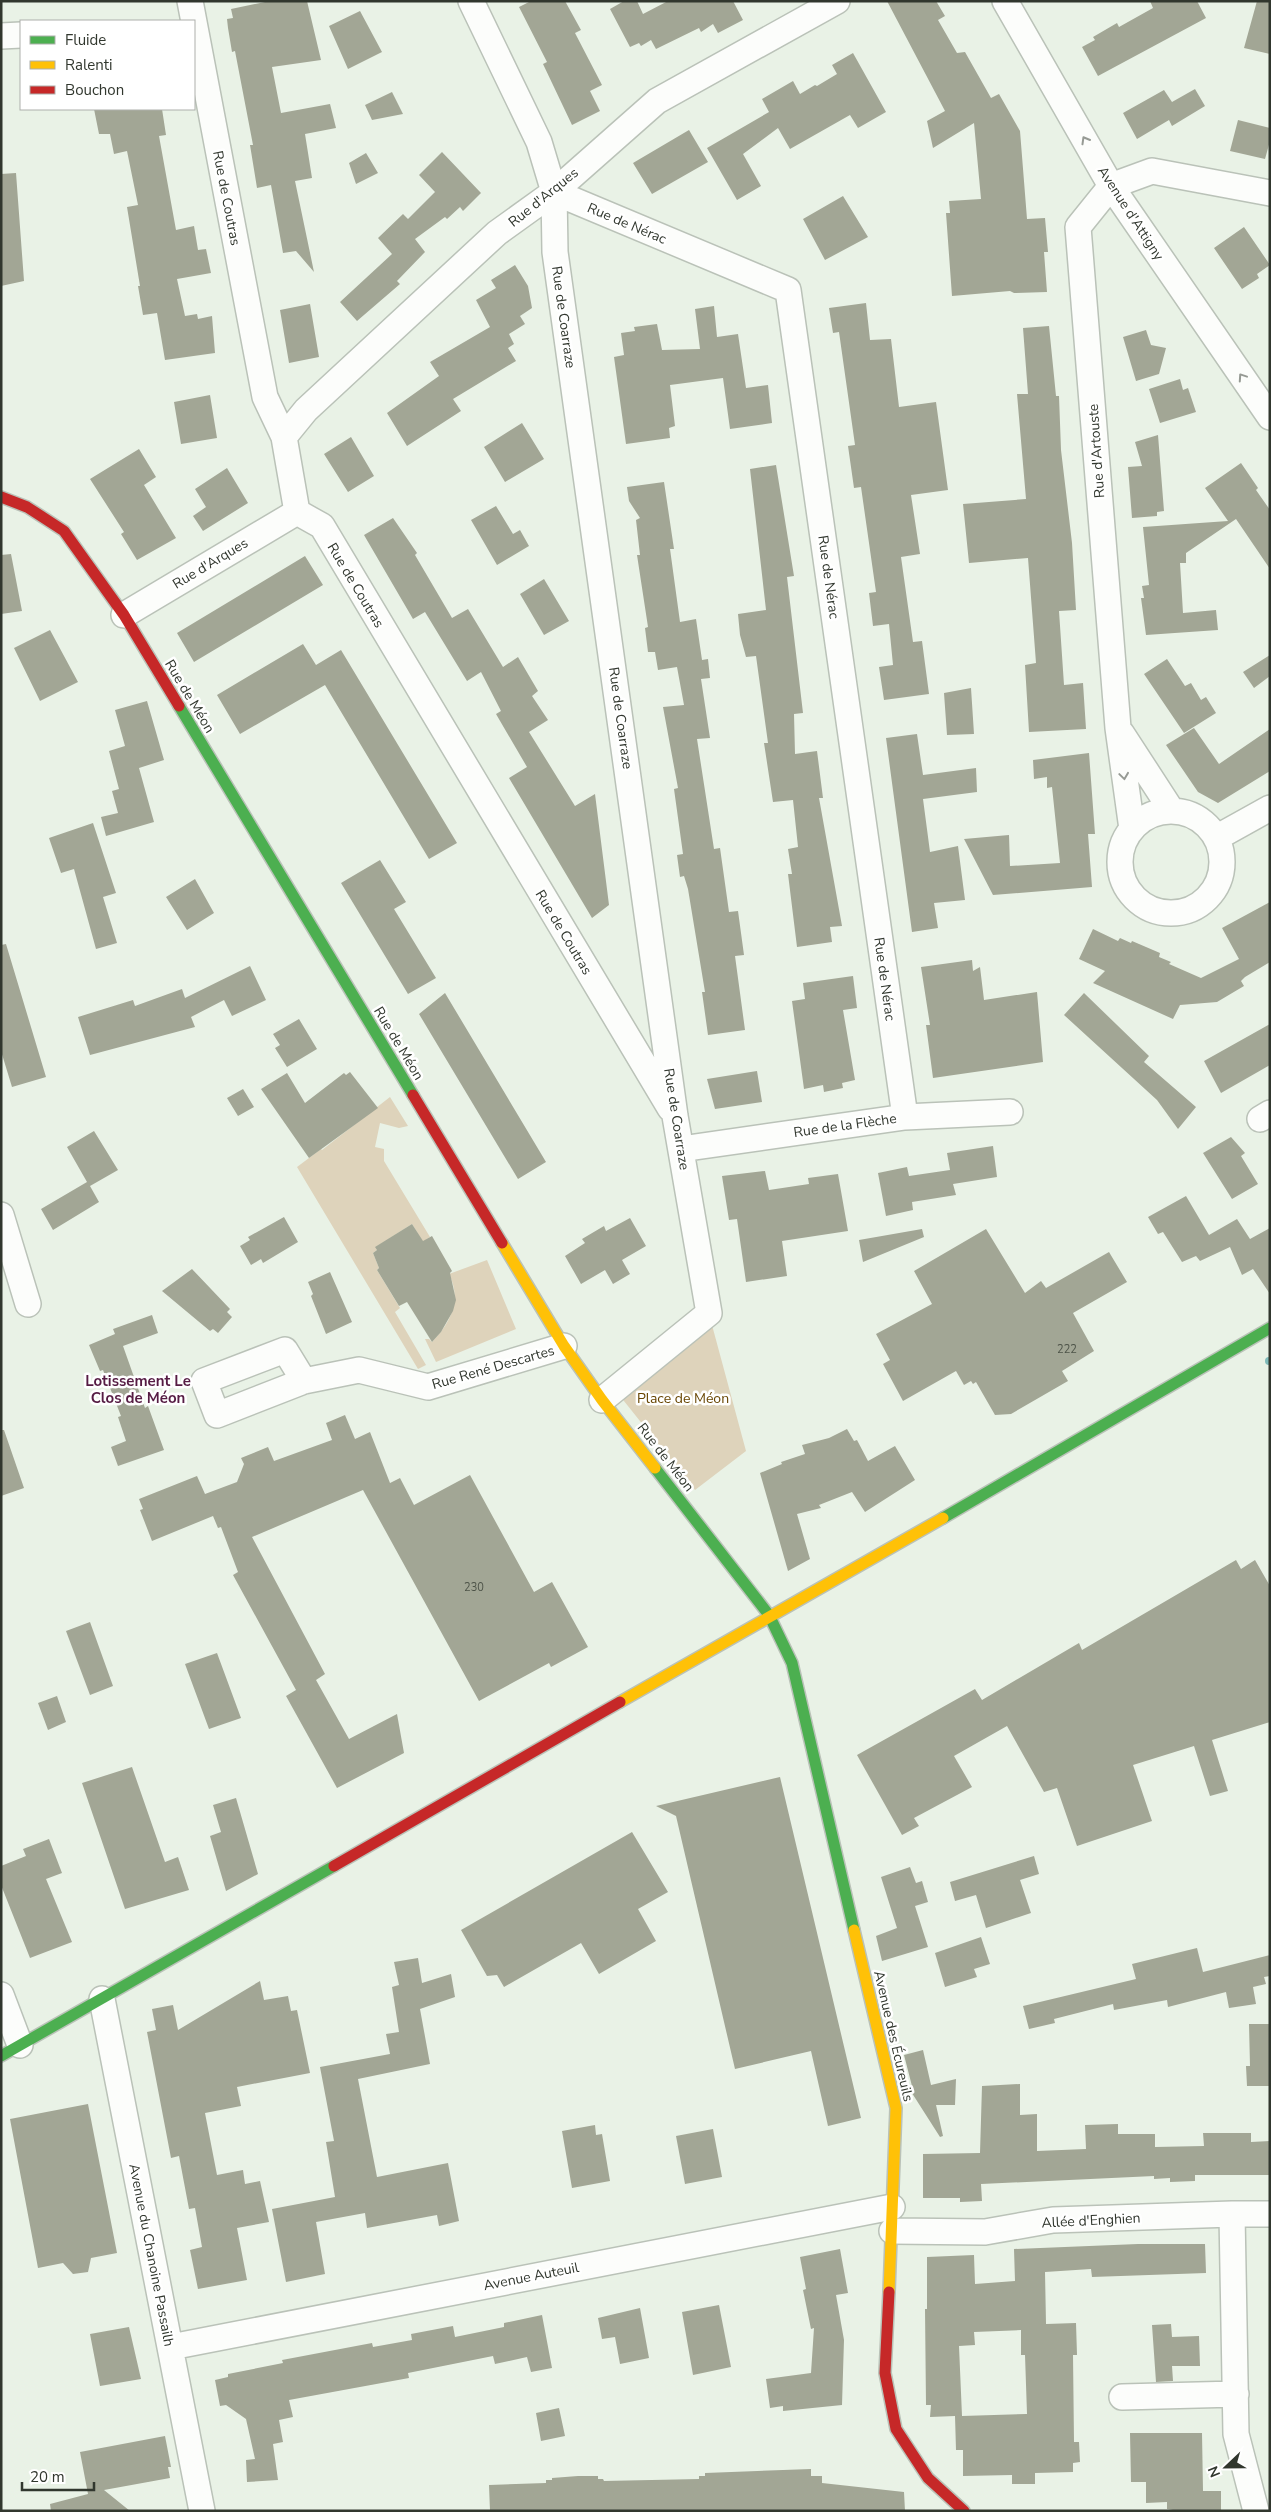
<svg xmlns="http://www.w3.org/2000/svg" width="1271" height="2512" viewBox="0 0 1271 2512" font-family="'Nunito Sans',sans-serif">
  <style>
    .green { fill: #ded3bb }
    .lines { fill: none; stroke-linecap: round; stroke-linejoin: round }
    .stream { stroke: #80bbba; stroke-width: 8 }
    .building { fill: #a2a695; fill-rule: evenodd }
    .street-casing { stroke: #bac2b8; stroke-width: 28 }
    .fast-casing { stroke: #bac2b8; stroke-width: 14 }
    .slow-casing { stroke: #bac2b8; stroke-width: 14 }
    .jam-casing { stroke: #bac2b8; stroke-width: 14 }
    .street { stroke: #fcfdfb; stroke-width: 25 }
    .fast { stroke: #4caf50; stroke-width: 11 }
    .slow { stroke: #ffc107; stroke-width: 11 }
    .jam { stroke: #c62828; stroke-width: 11 }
    .oneway { stroke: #969a94 }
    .labels { text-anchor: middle; stroke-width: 5; stroke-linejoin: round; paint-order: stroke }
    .number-label { font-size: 11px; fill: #4d5348 }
    .street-label { font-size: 14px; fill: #31372e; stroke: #fff }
    .park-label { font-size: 14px; fill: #674401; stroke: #fff }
    .neighbourhood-label { font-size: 15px; font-weight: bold; fill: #561c44; stroke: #fff }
  </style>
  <rect width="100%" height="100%" fill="#e9f2e6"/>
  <path class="green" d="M390,1097L408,1126L399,1128L380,1123L375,1147L384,1149V1161L430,1237L423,1242L412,1224L376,1247L377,1250L373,1253L379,1268L377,1270L400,1308L395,1312L426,1365L418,1369L297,1167L321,1149L322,1150Z
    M487,1260L516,1329L436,1362L425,1339H429L432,1342C451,1322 462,1300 449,1274Z
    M709,1314L746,1451L695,1490L616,1391Z"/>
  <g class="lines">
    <path class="stream" d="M1269,1361H1270"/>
  </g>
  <path class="building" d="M270,1H307L321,60L272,67L281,113L330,104L336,128L305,134L312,178L295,181L314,272L296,251L283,253L271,185L257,188L250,145H253L235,51L232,52L228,28L227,19L233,18L231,9Z
    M531,1H565L581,30L575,33L602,85L590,91L600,111L572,125L543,64L547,62L519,7Z
    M624,1H637L643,14L668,1H733L743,20L718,33L713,24L701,32L699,28L656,49L651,40L641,46L639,43L630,47L610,9Z
    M887,1H936L945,16L938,20L957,53L965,52L991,98L999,94L1020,131L1027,219L1045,218L1048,252H1044L1047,292L1014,293L1010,291L952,296L946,213H950L949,201L981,199L974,123L933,148L927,121L945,111Z
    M1150,1H1197L1206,18L1098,76L1082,47L1095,40L1093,37L1117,23L1119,27L1153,8Z
    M1257,1H1270V54L1244,48Z
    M360,11L382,52L348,69L329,26Z
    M853,53L886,112L858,128L850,115L790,149L778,128L743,154L761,186L737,200L707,148L769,112L762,99L793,81L800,94L815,85L817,86L837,74L832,65Z
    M1195,89L1205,106L1172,126L1169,120L1137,139L1123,113L1164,90L1172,102Z
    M392,92L403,114L372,120L365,105Z
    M94,109H162L166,135L159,136L176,230L194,226L198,250L206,249L211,273L177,279L185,316L197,314L198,319L212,316L215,353L165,360L157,313L143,315L138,286H140L127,207L138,205L127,151L114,154L110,134H99Z
    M1238,120L1270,128V141L1265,159L1230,151Z
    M689,130L708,162L652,194L633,163Z
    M442,152L481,193L463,211L460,207L447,219L445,217L415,239L425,252L397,281L400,284L357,321L340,302L392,254L378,238L403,214L408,219L435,192L419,175Z
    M366,153L378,173L356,184L349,163Z
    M16,173L24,281L1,286V174Z
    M843,196L868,237L825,260L803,219Z
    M1244,227L1270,265L1257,274L1259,278L1242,289L1214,248Z
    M515,265L528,286L532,308L520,316L525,324L509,334L514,344L508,348L516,361L453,399L461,411L407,446L387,413L439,376L430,362L490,327L476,300L496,288L491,280Z
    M866,303L870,340L891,339L899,407L936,402L948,490L911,495L920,554L901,557L913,642L922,641L929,694L884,700L879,667L893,665L889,624L873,626L869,593L876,592L861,487L854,488L848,446L855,445L839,332L833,333L829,308Z
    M310,304L319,357L289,363L280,310Z
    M714,306L717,337L738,334L746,388L768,385L772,423L730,429L723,378L670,385L675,426L669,428L670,438L626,444L614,357L624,355L621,333L635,331L634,327L657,324L662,350L700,349L695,309Z
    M1049,326L1056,396H1059L1061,450L1072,543L1076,610L1059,611L1064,685L1083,683L1086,729L1029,732L1025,665L1036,663L1028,558L969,563L963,504L1026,499L1017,394H1028L1023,328Z
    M1146,330L1151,345L1166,348L1159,374L1136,381L1123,337Z
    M1180,379L1183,390L1188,388L1196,412L1160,423L1149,389Z
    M210,395L217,438L181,444L174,402Z
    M522,423L544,459L505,482L484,447Z
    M1158,435L1164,511L1157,512V516L1132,518L1128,467L1142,466L1135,442Z
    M351,437L374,476L348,492L324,454Z
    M139,449L156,477L144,485L176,538L137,560L121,534L124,532L90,479Z
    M1241,463L1258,488L1256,490L1270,510V569L1236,519L1186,553V563H1180L1183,613L1216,610L1218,630L1146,635L1141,598H1144L1142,586L1149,585L1143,527L1228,521L1205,488Z
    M776,465L794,576L787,577L803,713L794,714L795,754L817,751L823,798H819L842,926L830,927L832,942L797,947L788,874H792L788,849L798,847L793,800L773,802L764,743H768L756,656L746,657L740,635L738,614L766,610L750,469Z
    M227,468L248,503L203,531L193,516L206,507L195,489Z
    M664,482L674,549H670L680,622L696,619L702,660L708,659L710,678L701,679L710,738L697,739L714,849L720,848L729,912L738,911L744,955L735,956L745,1030L708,1035L702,992H705L688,889L684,876L680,877L677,855L683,854L674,789L678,788L663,707L684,705L677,667L658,670L655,652H648L645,628L648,627L637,555H640L636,520L640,518L629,501L627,487Z
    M496,506L513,534L520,530L529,546L497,565L471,520Z
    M393,518L417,553L415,555L452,618L468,609L503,667L518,657L538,691L532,696L548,720L529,732L575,806L595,794L609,905L592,918L509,778L527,767L496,714L501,711L481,672L467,681L425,612L413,619L364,535Z
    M11,554L22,611L1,614V555Z
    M305,556L323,585L194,662L177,633Z
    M544,579L569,621L544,635L520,594Z
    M50,630L78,682L40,701L14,648Z
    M303,644L316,665L341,650L457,843L429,859L325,685L240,734L217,695Z
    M1270,655V676L1254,688L1243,672Z
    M1167,659L1185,686L1191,683L1201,700L1206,697L1216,713L1184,733L1144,674Z
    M971,688L974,734L947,735L944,693Z
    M147,701L164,760L139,768L154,822L106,836L101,817L118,813L112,791L119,789L109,751L125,746L115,710Z
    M1194,728L1219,764L1270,729V771L1218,803L1198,792L1166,745Z
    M917,734L923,775L976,768L977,792L923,799L930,852L958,846L965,900L934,903L938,928L912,932L886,738Z
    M1089,753L1095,834H1088L1092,887L993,895L964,839L1009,835L1010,866L1060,863L1052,787L1047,788V777L1034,779L1033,760Z
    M93,823L116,893L103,897L117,943L96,949L74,869L61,873L49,838Z
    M380,860L406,902L394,909L436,978L408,994L341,883Z
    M195,879L214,913L187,930L166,897Z
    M1270,902V962L1245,977L1241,981L1244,986L1217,1002L1180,1005L1173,1019L1093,983L1105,971L1079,959L1093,929L1118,941L1120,938L1131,943L1132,941L1160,953L1159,957L1171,962L1169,964L1201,978L1239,959L1222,928Z
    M6,944L46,1077L12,1087L1,1051V945Z
    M972,960L973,971L980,967L984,1000L1037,992L1043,1062L933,1078L926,1025H930L921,967Z
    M250,966L266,1000L232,1016L224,1000L191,1017L195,1027L90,1055L78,1017L133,1000L135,1006L182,989L185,998Z
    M853,976L857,1008L843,1010L855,1080L842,1083L843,1088L824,1092L823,1085L804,1089L792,1001L805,999L803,983Z
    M445,993L546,1162L518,1179L419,1014Z
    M1084,993L1149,1056L1144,1062L1196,1107L1178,1129L1157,1100L1064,1015Z
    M299,1019L317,1049L287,1067L275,1048L280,1045L273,1034Z
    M1270,1024V1065L1221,1093L1204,1061Z
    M757,1071L762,1102L715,1109L707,1079Z
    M350,1072L378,1108L309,1158L261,1089L287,1073L305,1103L344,1073L346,1075Z
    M243,1089L254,1107L238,1116L227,1098Z
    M94,1131L118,1170L90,1186L99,1202L53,1230L41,1209L87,1182L67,1147Z
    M1231,1137L1245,1153L1241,1156L1258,1184L1232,1199L1203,1153Z
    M993,1146L997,1177L953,1184L956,1195L912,1202L913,1210L886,1216L878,1173L907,1167L909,1176L950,1170L947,1153Z
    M765,1171L769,1190L809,1184L808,1178L838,1174L848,1231L782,1241L787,1276L746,1282L737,1219L729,1220L722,1176Z
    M1186,1196L1209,1235L1237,1219L1250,1239L1270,1228V1294L1253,1269L1242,1275L1230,1247L1200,1261L1196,1256L1182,1262L1163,1232L1158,1234L1148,1217Z
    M284,1217L298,1242L263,1263L261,1259L251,1265L240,1246L250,1240L248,1237Z
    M630,1218L646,1246L622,1260L630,1274L613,1284L605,1270L581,1284L565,1256L585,1243L582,1239L604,1226L606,1231Z
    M412,1224L423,1241L432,1236L452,1271L450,1273L456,1300L453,1311L441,1332L432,1342L407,1302L399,1306L377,1270L379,1268L373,1253L377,1250L375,1247Z
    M922,1229L924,1237L863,1262L859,1240Z
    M986,1229L1025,1293L1041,1281L1046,1288L1109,1252L1127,1282L1073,1313L1094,1351L1062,1371L1068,1381L1011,1414L995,1415L976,1382L973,1384L971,1381L964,1385L956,1371L903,1401L883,1364L890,1360L876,1334L932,1304L914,1271Z
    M192,1269L230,1309L227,1312L232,1317L218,1333L213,1329L210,1331L162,1291Z
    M330,1272L352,1322L326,1334L311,1296L313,1294L308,1282Z
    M152,1315L158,1333L123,1346L145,1408L148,1406L164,1450L118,1466L111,1447L126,1441L118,1417L121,1416L103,1370L100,1371L89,1345L115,1334L113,1329Z
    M345,1415L355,1439L370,1432L390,1483L400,1478L414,1505L470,1475L534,1592L552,1582L588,1647L551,1667L549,1663L479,1701L363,1490L252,1537L325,1674L316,1680L349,1739L397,1714L404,1753L337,1788L286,1696L296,1690L233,1575L238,1572L221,1527L218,1528L213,1516L152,1541L140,1510L143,1509L139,1499L197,1476L205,1494L237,1482L244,1464L241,1458L268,1447L274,1461L332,1440L326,1423Z
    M847,1429L854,1441L857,1440L868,1461L895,1446L915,1480L865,1512L852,1492L819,1505L821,1508L797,1514L810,1559L788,1571L760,1473L782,1464L781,1462L805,1454L802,1445L829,1438Z
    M1,1430H4L24,1488L1,1496Z
    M1236,1560L1241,1569L1255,1560L1270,1586V1722L1212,1740L1228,1791L1210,1796L1194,1746L1133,1765L1152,1821L1077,1846L1057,1788L1044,1792L1007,1726L954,1756L972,1787L914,1818L919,1826L902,1835L857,1755L975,1689L982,1700L1079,1643L1082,1650Z
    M90,1622L113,1686L90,1695L66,1631Z
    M217,1653L241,1718L209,1729L185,1664Z
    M57,1696L66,1722L48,1730L38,1703Z
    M132,1767L165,1862L178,1857L189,1890L125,1909L82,1783Z
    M780,1777L861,2118L828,2126L811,2051L735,2069L676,1816L656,1806Z
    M236,1798L258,1874L226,1891L210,1836L221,1832L213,1805Z
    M632,1832L668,1892L638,1909L656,1941L599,1974L581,1943L504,1987L497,1975L487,1976L461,1930Z
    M49,1839L62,1873L46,1879L72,1942L30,1958L1,1885V1866L26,1856L23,1849Z
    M1034,1856L1039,1874L1020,1880L1031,1913L986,1928L976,1895L955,1901L950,1882Z
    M910,1867L916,1883L922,1881L928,1902L915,1906L928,1947L882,1961L876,1936L897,1928L881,1877Z
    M981,1937L990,1964L974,1969L977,1977L945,1987L935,1953Z
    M1197,1948L1203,1972L1270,1955V1976L1264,1977L1266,1984L1253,1987L1256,2004L1229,2008L1226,1992L1168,2007L1167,2000L1114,2010L1113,2004L1054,2019L1055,2023L1029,2029L1023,2006L1136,1979L1132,1964Z
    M418,1958L422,1983L451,1974L455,1997L420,2009L430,2064L358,2079L377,2177L448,2163L459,2221L439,2226L437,2215L367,2228L365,2213L316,2222L325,2274L286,2282L272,2209L335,2197L326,2142L334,2141L320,2067L390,2054L386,2034L399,2032L392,1987L399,1985L394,1962Z
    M260,1981L264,2000L288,1996L291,2011L297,2010L310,2073L237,2087L241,2106L205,2113L217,2175L243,2170L245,2184L260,2181L269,2222L237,2228L247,2280L198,2289L190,2250L202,2247L195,2208L189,2209L179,2156L171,2158L147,2032L156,2030L152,2009L173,2005L178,2030Z
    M1249,2024H1270V2086H1247L1246,2066H1250Z
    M923,2050L931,2085L956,2079L955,2105H936L943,2136L940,2137L910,2090H913L904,2055Z
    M1020,2084V2115L1037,2114V2151L1086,2149L1085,2125L1118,2124V2134H1155V2147L1204,2146L1203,2133H1251V2142L1270,2141V2175H1195V2181L1170,2182V2178L1154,2179V2176L981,2184L982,2201L960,2202V2198H923V2154L980,2153L982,2086Z
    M88,2104L117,2253L91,2258L88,2272L73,2274L63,2263L38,2268L10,2119Z
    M595,2125L596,2135L602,2134L610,2181L572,2188L562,2131Z
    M713,2129L722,2177L685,2184L676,2136Z
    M1138,2244H1205L1206,2273L1092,2277L1091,2269L1045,2272L1046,2324L1076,2323L1077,2355H1073L1074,2442H1079L1080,2462L1073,2463V2472L1035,2473V2484H1012V2475L963,2476V2450H956L955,2416L930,2417L931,2405H926L925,2309H927V2257L974,2255L975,2284L1015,2281L1014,2249ZM1021,2330V2355H1025L1027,2414L962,2416L959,2346L975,2345L974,2332Z
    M840,2249L848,2293L836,2295L844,2340L842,2405L783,2411V2406L770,2408L766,2379L811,2373L814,2328L811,2329L803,2290L806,2289L800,2257Z
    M719,2305L731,2367L693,2375L682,2312Z
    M640,2308L649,2358L620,2364L615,2337L602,2339L598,2318Z
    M542,2315L552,2368L531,2372L527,2357L495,2364L493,2356L408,2373L409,2378L289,2400L293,2417L279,2420L283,2442L273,2444L278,2480L247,2482L246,2460L255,2459L246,2419L226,2405L220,2406L215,2380L228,2377V2374L283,2363L282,2360L372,2343L373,2347L412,2340L411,2334L453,2326L455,2337L504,2327V2323Z
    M1171,2324L1172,2337L1199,2336L1200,2366H1172L1173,2381L1156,2382L1152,2325Z
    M129,2327L141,2379L100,2386L90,2334Z
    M559,2408L565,2436L541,2441L536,2413Z
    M1130,2433H1202L1203,2491H1221V2511L1173,2510L1167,2509V2502L1146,2503V2482H1131Z
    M165,2436L171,2467H168L170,2478L104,2490L130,2511H51L50,2504L88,2494L80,2452Z
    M811,2469V2476H822V2483L904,2492L905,2511H490L489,2485L546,2483V2480H552V2478L578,2476H598V2479H603L604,2481L699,2479V2476H705V2473Z"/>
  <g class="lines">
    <defs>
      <path id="street" d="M190,1L265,397L284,437L297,512L322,526L670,1108
        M471,1L539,142L554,192L555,252L675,1116L709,1313L602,1400
        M1005,1L1111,186L1270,417
        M1,36L21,35
        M554,192L788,290L905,1117
        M284,437L306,410L497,233L554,192L657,101L837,1
        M124,615L297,512
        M1122,734L1172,811
        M1120 862a51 51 0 1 1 102 0a51 51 0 1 1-102 0Z
        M1132,829L1118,728L1078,227L1111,186L1152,171L1270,193
        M1216,838L1270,808
        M1260,1119L1270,1113
        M681,1149L905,1117L1010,1112
        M1,1215L28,1304
        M304,1381L285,1350L204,1381L217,1415L304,1381L359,1370L428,1387L564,1346
        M1,1995L20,2045
        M102,1999L202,2511
        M1232,2214H1270
        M892,2231L985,2232L1053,2220L1232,2214L1236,2434L1256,2511
        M171,2347L892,2207
        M1122,2397L1236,2394"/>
      <path id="fast" d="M179,706L413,1095
        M655,1468L769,1615L792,1663L854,1930
        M943,1518L1270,1328
        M1,2056L334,1866"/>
      <path id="slow" d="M502,1243L564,1346L602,1400L655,1468
        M620,1702L943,1518
        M854,1930L896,2108L889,2292"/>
      <path id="jam" d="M1,497L27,507L64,531L124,615L179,706
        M413,1095L502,1243
        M334,1866L620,1702
        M889,2292L885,2373L896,2429L928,2478L964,2511"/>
    </defs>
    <use href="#street" class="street-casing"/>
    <use href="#fast" class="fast-casing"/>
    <use href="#slow" class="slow-casing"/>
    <use href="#jam" class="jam-casing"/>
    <use href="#street" class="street"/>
    <use href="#fast" class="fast"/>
    <use href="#slow" class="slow"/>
    <use href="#jam" class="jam"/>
  </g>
  <defs><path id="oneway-chevron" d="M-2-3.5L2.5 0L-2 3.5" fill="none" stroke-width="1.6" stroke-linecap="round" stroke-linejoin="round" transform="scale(1.25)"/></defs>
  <g class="oneway">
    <use href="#oneway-chevron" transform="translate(1085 140) rotate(-120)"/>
    <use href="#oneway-chevron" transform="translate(1242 377) rotate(-124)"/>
    <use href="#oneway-chevron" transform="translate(1124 776) rotate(82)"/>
  </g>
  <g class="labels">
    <g class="number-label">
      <text x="1067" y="1353">222</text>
      <text x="474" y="1591">230</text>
    </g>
    <g class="street-label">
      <text transform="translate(543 197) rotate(-39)" y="5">Rue d'Arques</text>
      <text transform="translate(227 198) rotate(79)" y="5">Rue de Coutras</text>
      <text transform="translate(1131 213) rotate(57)" y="5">Avenue d'Attigny</text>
      <text transform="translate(627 223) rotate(23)" y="5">Rue de Nérac</text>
      <text transform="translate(564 317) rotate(82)" y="5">Rue de Coarraze</text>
      <text transform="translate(1096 451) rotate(-94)" y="5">Rue d'Artouste</text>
      <text transform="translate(210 563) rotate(-31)" y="5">Rue d'Arques</text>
      <text transform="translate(829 577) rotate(82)" y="5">Rue de Nérac</text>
      <text transform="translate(356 585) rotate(59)" y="5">Rue de Coutras</text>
      <text transform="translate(190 696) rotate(59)" y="5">Rue de Méon</text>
      <text transform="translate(621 718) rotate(82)" y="5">Rue de Coarraze</text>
      <text transform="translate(564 932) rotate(59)" y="5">Rue de Coutras</text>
      <text transform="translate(885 979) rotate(82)" y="5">Rue de Nérac</text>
      <text transform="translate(399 1043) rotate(59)" y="5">Rue de Méon</text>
      <text transform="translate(677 1119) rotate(81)" y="5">Rue de Coarraze</text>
      <text transform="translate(845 1125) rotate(-8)" y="5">Rue de la Flèche</text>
      <text transform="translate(493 1367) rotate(-16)" y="5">Rue René Descartes</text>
      <text transform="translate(666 1457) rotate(52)" y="5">Rue de Méon</text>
      <text transform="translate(894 2036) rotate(77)" y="5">Avenue des Écureuils</text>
      <text transform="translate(1091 2220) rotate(-3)" y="5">Allée d'Enghien</text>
      <text transform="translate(152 2255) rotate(79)" y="5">Avenue du Chanoine Passailh</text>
      <text transform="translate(531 2276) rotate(-11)" y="5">Avenue Auteuil</text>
    </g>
    <g class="park-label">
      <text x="683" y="1403">Place de Méon</text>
    </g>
    <g class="neighbourhood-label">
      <text x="138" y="1386">Lotissement Le<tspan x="138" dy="17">Clos de Méon</tspan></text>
    </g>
  </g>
  <rect width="1271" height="2512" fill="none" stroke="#31372e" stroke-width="5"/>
  <rect x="20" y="20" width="175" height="90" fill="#ffffff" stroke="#adafab"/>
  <rect x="30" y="36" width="25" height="8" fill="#4caf50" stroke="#adafab"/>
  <text x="65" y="45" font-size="15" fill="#31372e">Fluide</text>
  <rect x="30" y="61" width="25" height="8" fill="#ffc107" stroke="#adafab"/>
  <text x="65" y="70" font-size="15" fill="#31372e">Ralenti</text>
  <rect x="30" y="86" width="25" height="8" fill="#c62828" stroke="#adafab"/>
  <text x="65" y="95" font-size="15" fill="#31372e">Bouchon</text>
  <g transform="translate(1226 2467) rotate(248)" stroke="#ffffff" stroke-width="4" paint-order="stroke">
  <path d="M0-4L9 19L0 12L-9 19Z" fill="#31372e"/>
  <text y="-8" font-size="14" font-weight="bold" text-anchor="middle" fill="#31372e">N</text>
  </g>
  <path d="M22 2482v8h72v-8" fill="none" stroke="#31372e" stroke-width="2.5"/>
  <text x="30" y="2482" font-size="15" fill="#31372e" stroke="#ffffff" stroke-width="4" paint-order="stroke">20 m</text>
</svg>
